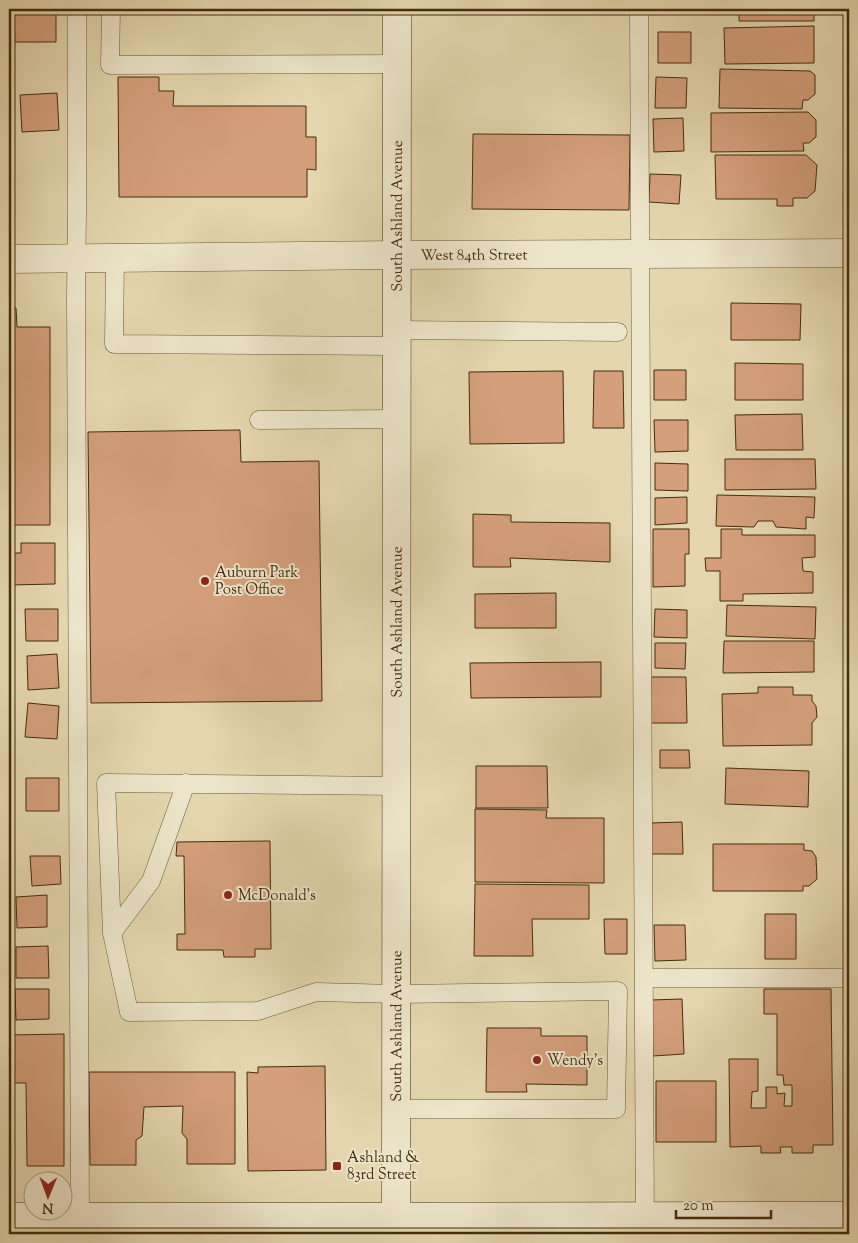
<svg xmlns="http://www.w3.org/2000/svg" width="858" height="1243" viewBox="0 0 858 1243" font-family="'Sorts Mill Goudy',serif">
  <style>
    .building { fill: #d59f7c; stroke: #442d0e }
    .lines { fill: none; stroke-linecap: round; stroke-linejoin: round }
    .lane-casing { stroke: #6c5836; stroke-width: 19 }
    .street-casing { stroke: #6c5836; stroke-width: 29 }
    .secondary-casing { stroke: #442d0e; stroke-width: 29 }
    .lane { stroke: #ede5cb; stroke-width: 18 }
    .street { stroke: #ede5cb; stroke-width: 28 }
    .secondary { stroke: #ede5cb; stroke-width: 28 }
    .poi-dot { fill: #8f2418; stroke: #ede5cb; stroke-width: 2 }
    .labels { text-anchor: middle; stroke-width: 4; stroke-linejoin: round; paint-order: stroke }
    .street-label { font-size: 15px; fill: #442d0e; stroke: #ede5cb }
    .poi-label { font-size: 15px; fill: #442d0e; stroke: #ede5cb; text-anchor: start }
  </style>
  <rect width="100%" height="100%" fill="#e4d7af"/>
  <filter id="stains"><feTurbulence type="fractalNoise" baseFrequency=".004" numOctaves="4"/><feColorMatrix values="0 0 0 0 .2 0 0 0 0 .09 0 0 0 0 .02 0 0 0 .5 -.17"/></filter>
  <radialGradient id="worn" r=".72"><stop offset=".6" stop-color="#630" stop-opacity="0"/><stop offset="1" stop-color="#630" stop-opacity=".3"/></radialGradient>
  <path class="building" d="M9,9H56V42H9Z
    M739,9H814V21H739Z
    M814,26V63L725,64L724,28Z
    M658,32H691V63H658Z
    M720,69L810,71L815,75V94L808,100H803L802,109L719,108Z
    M118,77H159V91H174L173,106H306V137H316V170L307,169V197H119Z
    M656,77L687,78L686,108H655Z
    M57,93L59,130L22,132L20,95Z
    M808,112L816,120V137L809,143H803L804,151L711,152V113Z
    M683,118L684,151L654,152L653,119Z
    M473,134L630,135L629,210L472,209Z
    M715,155H806L817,165L815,191L807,198H793V206H777V199H716Z
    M650,174L681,175L679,204L649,202Z
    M731,303L801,304L800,340H731Z
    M9,308H16L17,327H50V525H9Z
    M735,363L803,364V400H735Z
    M654,370H686V400H654Z
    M563,371L564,443L470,444L469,372Z
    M594,371H623L624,428H593Z
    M802,414L803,450H736L735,415Z
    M654,420H688V451L655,452Z
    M240,430L241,462L319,461L322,701L91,703L88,432Z
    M725,459H815L816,489L725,490Z
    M655,463L688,464V491L655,490Z
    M717,495L815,497L814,518L806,517V529L776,527L773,521H758L754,527L716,526Z
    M687,497V523L655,525V498Z
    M473,514L511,515V522L610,523V562L510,558L511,567H473Z
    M653,529H689V554H685V586L653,587Z
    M721,529H742V535H815V557L802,558L803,571L813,572V593L743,594V601H720V571H706L705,558H721Z
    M21,543H55V584L9,585V553H21Z
    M556,593V628H475V594Z
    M727,605L816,607L815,639L726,636Z
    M25,609H58V641H26Z
    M655,609L687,610V638L654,637Z
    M724,641H814V672L723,673Z
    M655,643H686L685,669L655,668Z
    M57,654L59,688L28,690L27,656Z
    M601,662V697L471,698L470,663Z
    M651,677H686L687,723H651Z
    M758,687H793V695H812V701L816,706L817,717L812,723V745L723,746L722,694L758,693Z
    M28,703L59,706L57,739L25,737Z
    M660,750H689L690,768H660Z
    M476,766H547L548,808H476Z
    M726,768L809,771L808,807L725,804Z
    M26,778H59V811H26Z
    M475,809L547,810L546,818H604V883L475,882Z
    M682,822L683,854H651L650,823Z
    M270,841L271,949H255V957H224L223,950H177V934H185L184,856H176L177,842Z
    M713,844H804V850L812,851L816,857L817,879L809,886H803V891H713Z
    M30,856H60L61,884L32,886Z
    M475,884L589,885V919H532L533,956H474Z
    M47,895V927L17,928L16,897Z
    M765,914H796V959H765Z
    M604,919H627V954H605Z
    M654,925H685L686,960L655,961Z
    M48,946L49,978H16V947Z
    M15,989H49V1019L16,1020Z
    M764,989H831L833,1145H813V1153H792V1147H780L781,1153H761V1146L730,1147L729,1059H758V1091L752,1092L751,1108H766V1087H777V1094L785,1093L784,1106H792V1085H784L783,1075H777V1014H764Z
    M682,999L684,1054L653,1056L651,1000Z
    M487,1028H541V1036H587V1085L526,1084L527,1092H486Z
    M64,1034V1166H27L26,1083H9V1035Z
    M325,1066L326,1170L248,1171L247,1072L258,1073V1067Z
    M89,1072H235V1164H187V1139L182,1133L183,1106L144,1107L142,1136L136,1140V1165H90Z
    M656,1081H716V1142H656Z"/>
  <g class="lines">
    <defs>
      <path id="lane" d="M77,9V211L76,297L80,1217
        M111,9L110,65L397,64
        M639,9L645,1234
        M115,257L114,344L397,346
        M397,330L618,332
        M259,420L397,419
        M112,933L151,881L186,783
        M644,978H849
        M396,1109H616L618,991L396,994L316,992L258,1011L129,1012L112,933L106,783L397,786
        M159,1216V1234"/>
      <g id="street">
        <path id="s1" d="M9,259L397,255L849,253"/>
      </g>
      <g id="secondary">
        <path d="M9,1217L849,1216"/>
        <path id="s2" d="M396,1234L397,9"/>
      </g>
    </defs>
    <use href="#lane" class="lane-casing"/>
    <use href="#street" class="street-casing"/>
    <use href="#secondary" class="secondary-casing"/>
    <use href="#lane" class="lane"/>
    <use href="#street" class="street"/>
    <use href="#secondary" class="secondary"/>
  </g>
  <g class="poi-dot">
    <circle cx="205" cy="581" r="5"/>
    <circle cx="228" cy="895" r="5"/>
    <circle cx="537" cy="1060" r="5"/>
    <rect x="332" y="1161" width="10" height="10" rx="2.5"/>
  </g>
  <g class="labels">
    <g class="street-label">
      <text dy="5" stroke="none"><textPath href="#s2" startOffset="1018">South Ashland Avenue</textPath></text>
      <text dy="5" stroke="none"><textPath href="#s1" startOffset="465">West 84th Street</textPath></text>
      <text dy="5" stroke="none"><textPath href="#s2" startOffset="612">South Ashland Avenue</textPath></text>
      <text dy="5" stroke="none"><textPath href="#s2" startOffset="208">South Ashland Avenue</textPath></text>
    </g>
    <g class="poi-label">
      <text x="215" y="577">Auburn Park<tspan x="215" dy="17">Post Office</tspan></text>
      <text x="238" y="900">McDonald's</text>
      <text x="547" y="1065">Wendy's</text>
      <text x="347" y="1162">Ashland &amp;<tspan x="347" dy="17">83rd Street</tspan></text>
    </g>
  </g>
  <rect width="858" height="1243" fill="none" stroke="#e4d7af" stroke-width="30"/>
  <rect x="10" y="10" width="838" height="1223" fill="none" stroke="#442d0e" stroke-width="2.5"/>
  <rect x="15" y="15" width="828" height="1213" fill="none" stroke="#442d0e"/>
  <g transform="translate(48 1196) rotate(181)"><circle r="24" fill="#ede5cb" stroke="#a99b7f"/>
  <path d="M0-4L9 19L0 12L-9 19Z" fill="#8f2418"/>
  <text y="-8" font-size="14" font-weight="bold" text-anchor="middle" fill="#442d0e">N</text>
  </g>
  <path d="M676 1210v8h95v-8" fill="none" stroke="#442d0e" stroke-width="2.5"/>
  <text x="683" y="1210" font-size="15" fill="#442d0e" stroke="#ede5cb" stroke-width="4" paint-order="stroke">20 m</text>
  <rect width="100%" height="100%" filter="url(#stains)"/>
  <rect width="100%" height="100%" fill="url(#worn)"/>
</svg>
